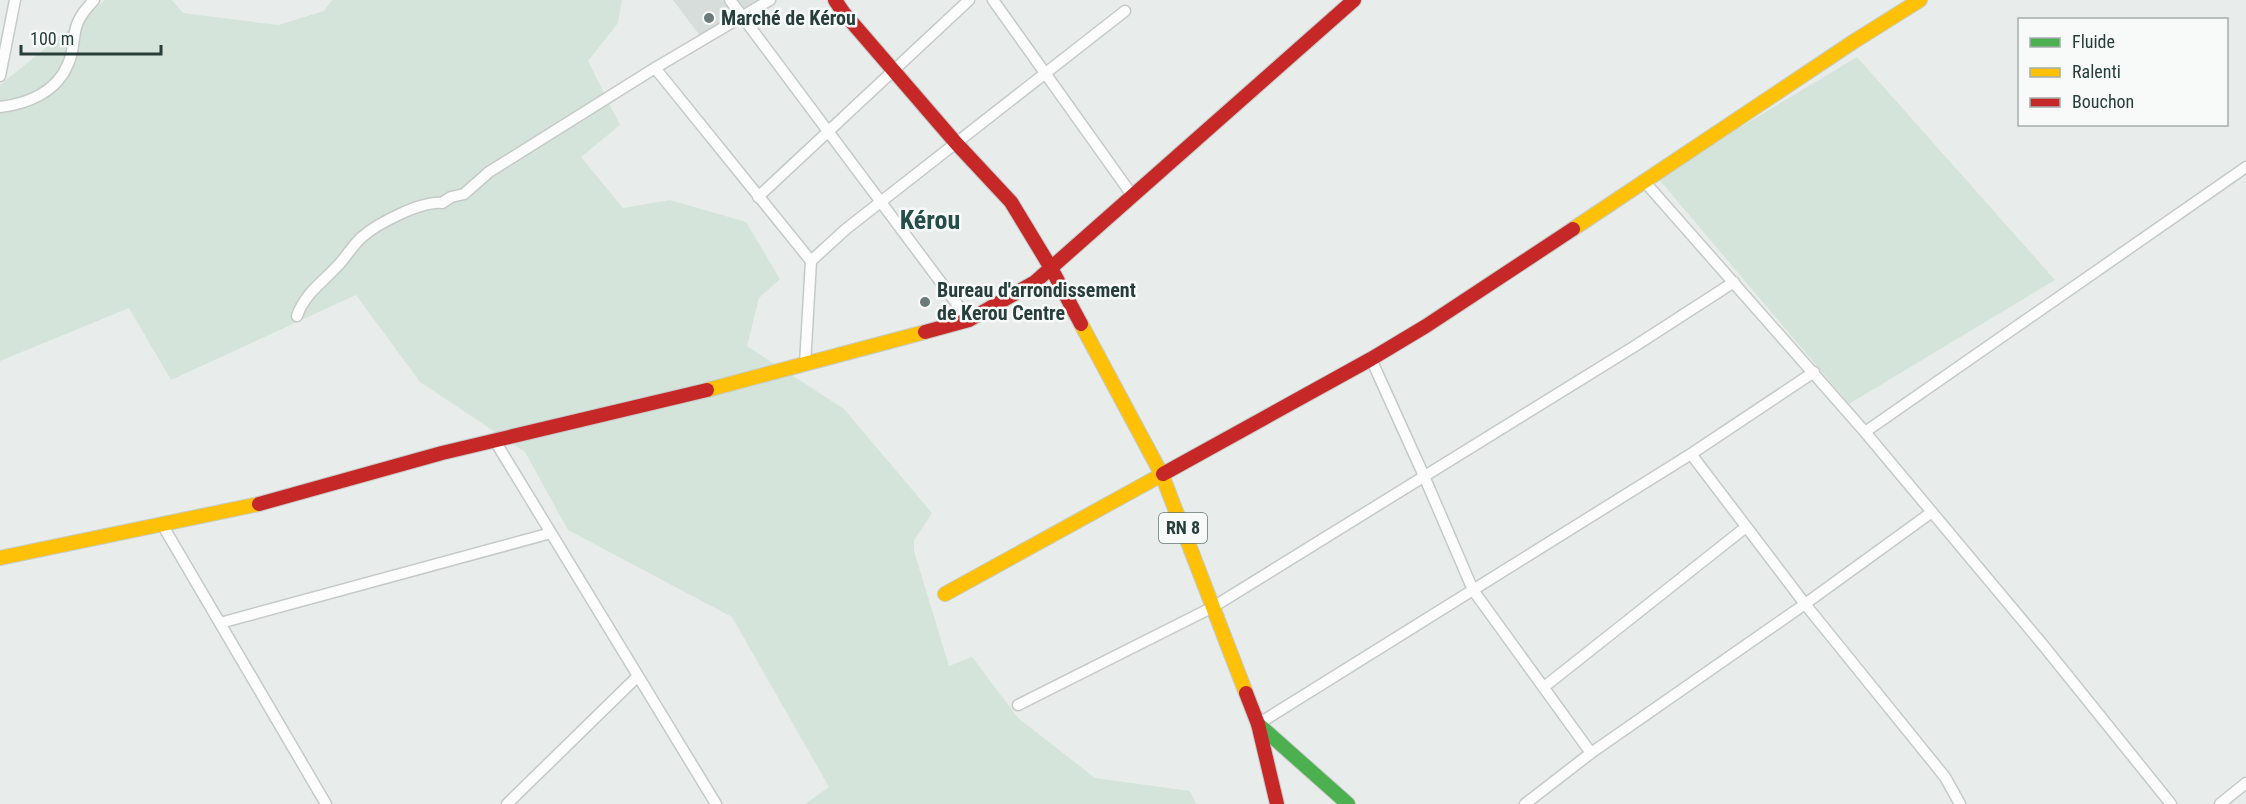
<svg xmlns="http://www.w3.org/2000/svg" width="2246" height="804" viewBox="0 0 2246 804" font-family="'Roboto Condensed',sans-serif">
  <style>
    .built { fill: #d7dddb }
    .green { fill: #d4e4da }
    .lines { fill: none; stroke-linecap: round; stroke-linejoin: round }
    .street-casing { stroke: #c5cac8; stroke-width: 13 }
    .fast-casing { stroke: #c5cbc9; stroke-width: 16 }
    .slow-casing { stroke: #c5cbc9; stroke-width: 16 }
    .jam-casing { stroke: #c5cbc9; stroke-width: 16 }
    .street { stroke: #fcfcfc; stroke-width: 10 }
    .fast { stroke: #4caf50; stroke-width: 14 }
    .slow { stroke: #ffc107; stroke-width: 14 }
    .jam { stroke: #c62828; stroke-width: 14 }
    .poi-dot { fill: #6b7b79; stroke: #f7faf9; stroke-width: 2 }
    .labels { text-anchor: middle; stroke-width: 5; stroke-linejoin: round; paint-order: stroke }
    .shield { fill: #f7faf9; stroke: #657674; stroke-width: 1.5 }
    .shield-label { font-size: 18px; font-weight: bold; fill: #273e3b }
    .poi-label { font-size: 20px; font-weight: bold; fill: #273e3b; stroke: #f7faf9; text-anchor: start }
    .district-label { font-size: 26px; font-weight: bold; fill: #254e49; stroke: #f7faf9 }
  </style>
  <rect width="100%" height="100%" fill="#e8edeb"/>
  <path class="built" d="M673,0H762L701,37Z"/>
  <path class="green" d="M105,0H172L183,13L278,25L324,11L332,0H622L618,23L588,61L620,125L581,157L623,208L670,200L746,222L780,279L759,298L747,346L844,409L932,513L914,540V551L949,666L972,657L1018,718L1095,778L1190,791L1196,804H805L829,787L732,617L568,530L525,452L420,382L356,295L171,380L129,308L0,361V85Z
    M1857,57L2055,280L1849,404L1657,177Z"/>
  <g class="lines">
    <defs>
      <path id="street" d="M730,0L969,320
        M993,0L1132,195
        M655,68L811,261L805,364
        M0,76L15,0
        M0,107C27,104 57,92 68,64C73,54 73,43 75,32C77,19 85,10 94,0
        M1644,181L1865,432L2043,645L2171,804
        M758,197L969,0
        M811,261L846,229L1125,11
        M297,316C305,292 326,280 341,262C348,254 354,244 362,237C378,223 421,201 442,203L451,197L464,194L489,172L655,68L770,0
        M1371,359L1424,476L1473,590L1591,753
        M1865,432L2246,167
        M495,441L716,804
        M1691,454L1805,604L1945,777L1960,804
        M163,526L326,804
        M220,623L551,533
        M1544,687L1746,527
        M1018,705L1213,607L1635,346L1734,282
        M1258,724L1691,454L1814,372
        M507,804L637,677
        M1525,804L1591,753L1805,604L1932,512
        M2220,804L2246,783"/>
      <path id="fast" d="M1258,724L1348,804"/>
      <path id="slow" d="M1573,229L1853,42L1920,0
        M1081,324L1162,475L1246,693
        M707,390L925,332
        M0,558L259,504
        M945,594L1163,474"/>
      <path id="jam" d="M835,0L843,12L956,143L1011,202L1051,268L1081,324
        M925,332L969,320L1035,282L1354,0
        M1163,474L1371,359L1426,326L1573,229
        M259,504L442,453L707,390
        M1246,693L1258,724L1277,804"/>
    </defs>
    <use href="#street" class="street-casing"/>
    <use href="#fast" class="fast-casing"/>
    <use href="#slow" class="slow-casing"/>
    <use href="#jam" class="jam-casing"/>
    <use href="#street" class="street"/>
    <use href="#fast" class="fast"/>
    <use href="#slow" class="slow"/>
    <use href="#jam" class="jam"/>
  </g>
  <g class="poi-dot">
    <circle cx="709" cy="18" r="6"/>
    <circle cx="925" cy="302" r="6"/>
  </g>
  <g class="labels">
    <rect class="shield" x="1159" y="513" width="48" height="30" rx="4.5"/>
    <g class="shield-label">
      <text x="1183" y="534">RN 8</text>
    </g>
    <g class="poi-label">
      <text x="721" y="25">Marché de Kérou</text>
      <text x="937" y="297">Bureau d'arrondissement<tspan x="937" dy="23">de Kerou Centre</tspan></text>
    </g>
    <g class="district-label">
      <text x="930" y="229">Kérou</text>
    </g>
  </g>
  <rect x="2018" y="18" width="210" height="108" fill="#f7faf9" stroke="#a4afad" stroke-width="1.5"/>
  <rect x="2030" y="38" width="30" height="9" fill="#4caf50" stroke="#a4afad" stroke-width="1.5"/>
  <text x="2072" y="48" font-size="18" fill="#273e3b">Fluide</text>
  <rect x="2030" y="68" width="30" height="9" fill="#ffc107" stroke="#a4afad" stroke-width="1.5"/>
  <text x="2072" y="78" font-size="18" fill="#273e3b">Ralenti</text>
  <rect x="2030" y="98" width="30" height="9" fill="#c62828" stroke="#a4afad" stroke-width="1.5"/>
  <text x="2072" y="108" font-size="18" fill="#273e3b">Bouchon</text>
  <path d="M21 45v9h140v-9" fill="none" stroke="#273e3b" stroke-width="3"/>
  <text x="30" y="45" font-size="18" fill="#273e3b" stroke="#f7faf9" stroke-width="4.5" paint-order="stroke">100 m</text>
</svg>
